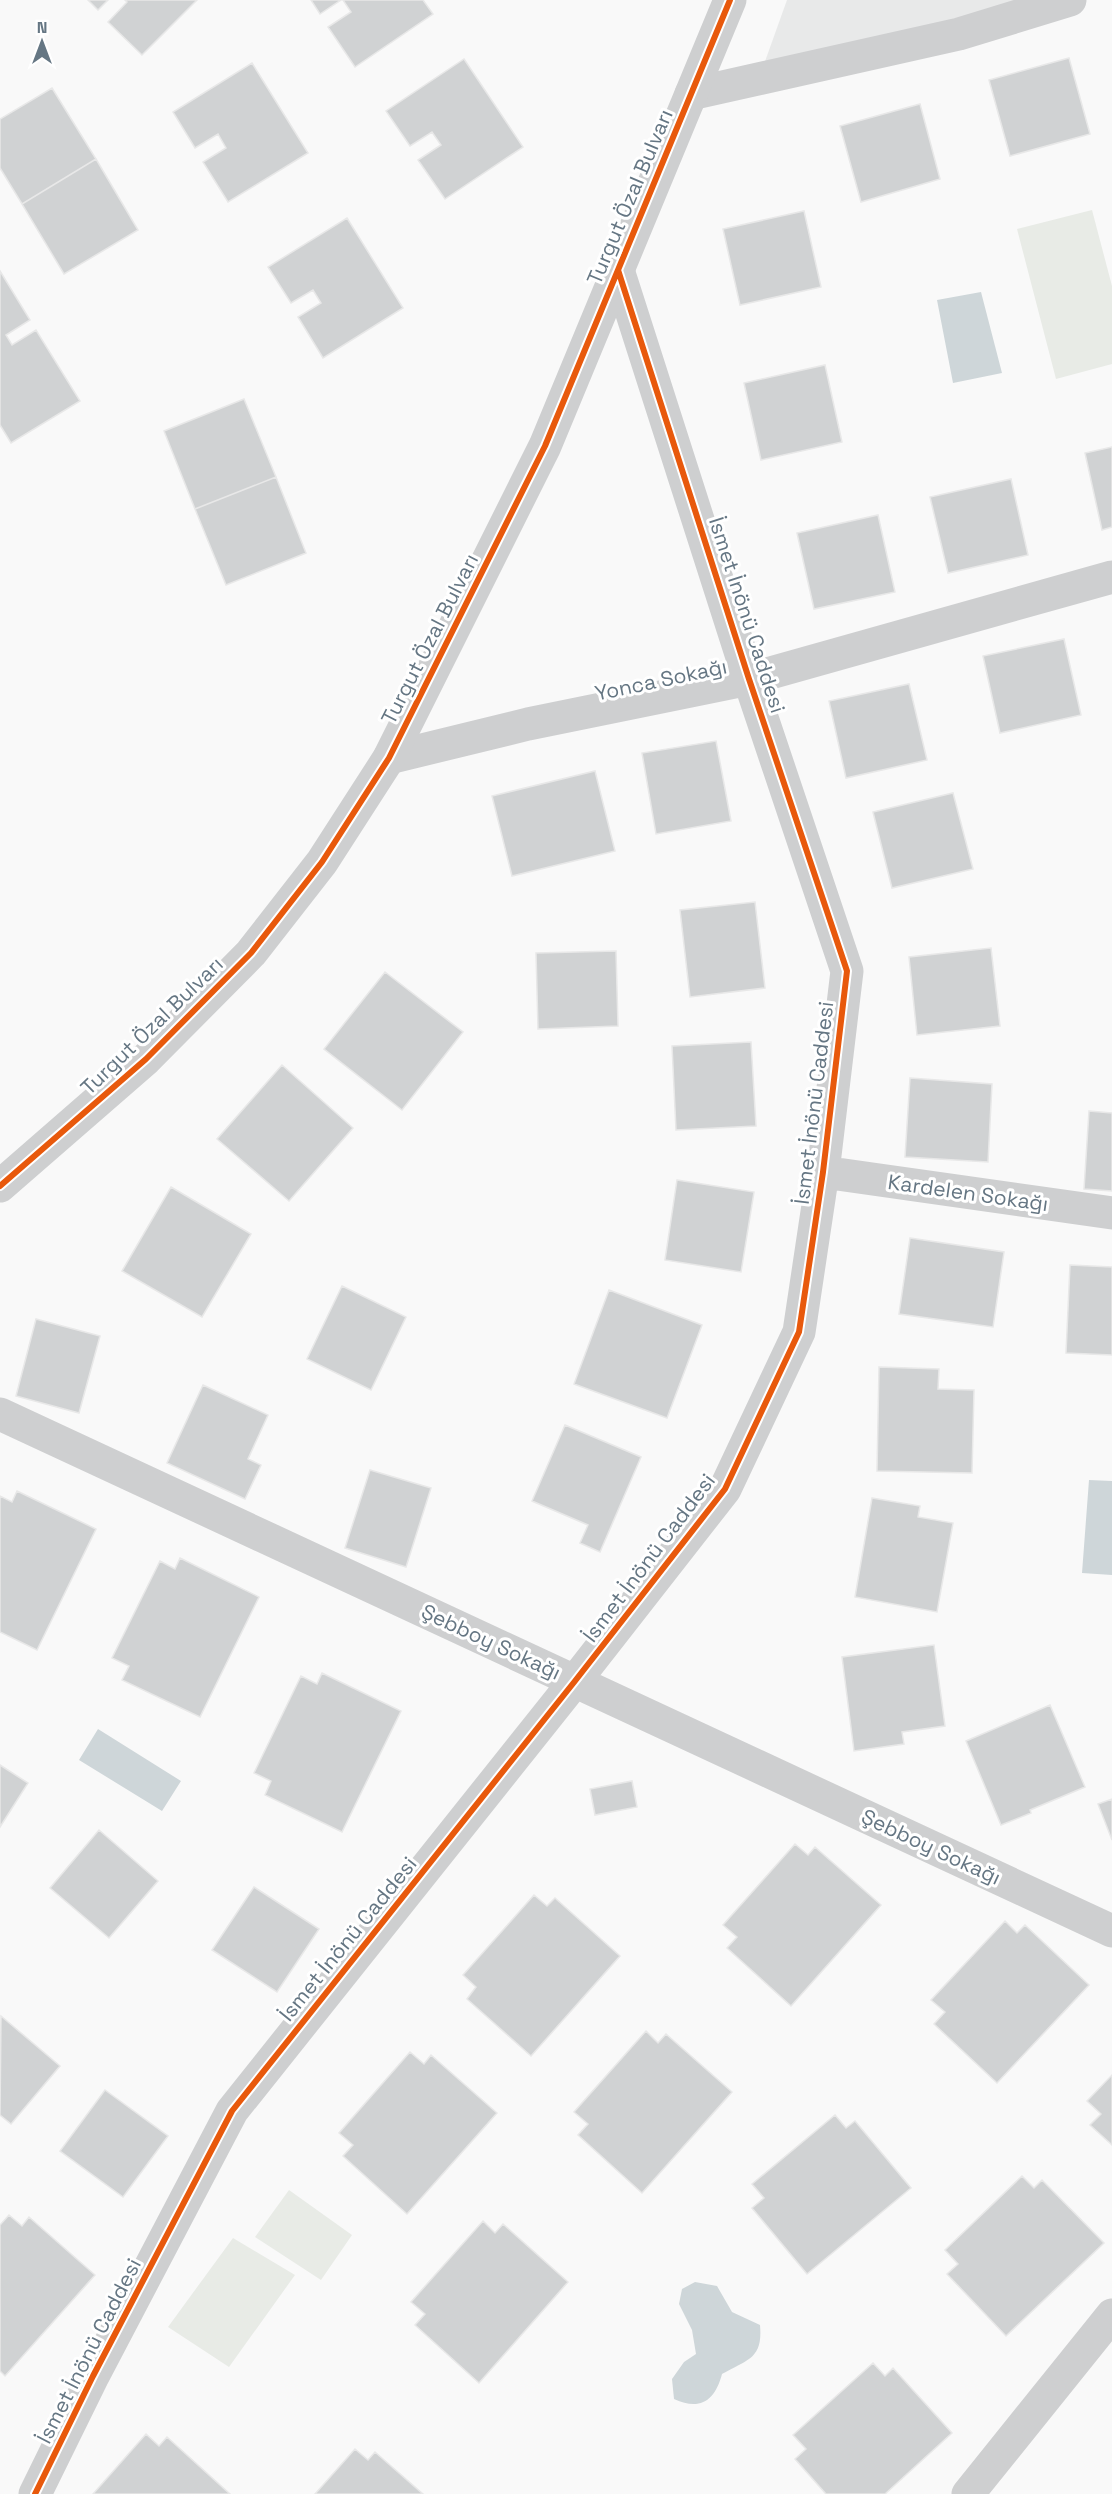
<svg xmlns="http://www.w3.org/2000/svg" width="1112" height="2494" viewBox="0 0 1112 2494" font-family="'Space Grotesk',sans-serif">
  <style>
    .built { fill: #e8e9e9 }
    .green { fill: #e8ebe6 }
    .water { fill: #ced6d9 }
    .building { fill: #d0d2d3; stroke: #e8e8e8; stroke-width: 1.5 }
    .lines { fill: none; stroke-linecap: round; stroke-linejoin: round }
    .minor { stroke: #cecfd0; stroke-width: 33 }
    .tertiary { stroke: #cecfd0; stroke-width: 33 }
    .cycleway-casing { stroke: #fff; stroke-width: 10 }
    .cycleway { stroke: #e8590c; stroke-width: 6 }
    .labels { text-anchor: middle; stroke-width: 6; stroke-linejoin: round; paint-order: stroke }
    .street-label { font-size: 21px; fill: #657683; stroke: #fff }
  </style>
  <rect width="100%" height="100%" fill="#f9f9f9"/>
  <path class="built" d="M787,0H1046L759,78Z"/>
  <path class="green" d="M1092,210L1112,286V364L1056,379L1017,229Z
    M289,2190L352,2235L321,2280L255,2237Z
    M233,2238L295,2275L229,2367L168,2327Z"/>
  <path class="water" d="M981,292L1002,373L953,383L937,300Z
    M1089,1480L1112,1481V1575L1082,1573Z
    M98,1729L181,1781L162,1811L79,1760Z
    M695,2282L717,2286L732,2312L760,2325C763,2359 748,2359 722,2374C715,2401 700,2411 674,2399L672,2379L684,2362L696,2354L692,2330L679,2304L682,2289Z"/>
  <path class="building" d="M88,0H108L98,10Z
    M125,0H197L142,55L108,22L127,2Z
    M311,0H341L320,14Z
    M343,0H423L433,14L355,67L328,27L351,12Z
    M1069,58L1090,134L1010,156L989,80Z
    M464,59L523,147L445,199L418,160L441,145L432,132L410,146L386,111Z
    M252,63L308,153L228,202L203,162L226,148L218,134L195,148L173,112Z
    M52,88L96,159L22,204L0,168V119Z
    M920,104L940,179L861,202L840,126Z
    M96,159L138,230L64,274L22,204Z
    M804,211L821,287L740,305L723,229Z
    M347,218L403,308L323,358L298,317L321,303L313,290L291,303L268,267Z
    M0,271L30,320L6,335L12,345L36,330L80,401L11,443L0,425Z
    M825,365L842,442L761,460L744,383Z
    M244,399L276,477L195,509L164,431Z
    M1112,447V527L1102,530L1085,453Z
    M276,477L306,553L226,585L195,509Z
    M1011,479L1028,555L948,573L930,497Z
    M878,515L895,592L814,609L797,533Z
    M1064,639L1081,715L1000,733L983,656Z
    M909,684L927,760L846,778L829,701Z
    M716,741L731,821L656,834L642,753Z
    M595,771L615,851L512,876L492,796Z
    M953,793L973,869L892,888L873,812Z
    M755,902L765,988L690,997L680,910Z
    M991,948L1000,1026L917,1035L909,957Z
    M616,951L618,1026L538,1029L536,953Z
    M385,972L463,1032L402,1110L324,1049Z
    M751,1042L756,1126L676,1130L672,1046Z
    M282,1065L353,1128L289,1201L217,1139Z
    M910,1078L992,1084L988,1162L905,1157Z
    M1089,1111L1112,1113V1191L1084,1189Z
    M677,1180L754,1192L741,1272L665,1260Z
    M171,1187L251,1234L202,1317L122,1271Z
    M910,1238L1004,1252L993,1327L899,1314Z
    M1070,1265L1112,1267V1355L1066,1353Z
    M342,1286L406,1317L371,1390L307,1359Z
    M609,1290L702,1325L667,1418L574,1384Z
    M36,1319L100,1336L79,1413L16,1396Z
    M879,1367L939,1369L938,1389L974,1390L972,1473L877,1471Z
    M203,1385L268,1415L248,1459L261,1465L245,1499L167,1463Z
    M565,1425L641,1457L600,1552L580,1543L588,1525L532,1501Z
    M370,1470L431,1488L406,1567L345,1548Z
    M17,1491L96,1529L37,1650L0,1632V1496L12,1502Z
    M872,1498L920,1506L918,1517L953,1523L937,1612L855,1597Z
    M180,1558L259,1597L200,1717L122,1680L129,1666L112,1658L160,1561L175,1569Z
    M934,1645L945,1726L902,1732L904,1744L854,1751L842,1657Z
    M322,1673L401,1711L342,1832L265,1795L271,1781L254,1773L301,1676L317,1684Z
    M1050,1705L1085,1787L1030,1810L1031,1813L1001,1825L966,1741Z
    M0,1765L28,1783L0,1827Z
    M632,1781L637,1807L595,1815L590,1789Z
    M1112,1799V1840L1098,1804Z
    M99,1830L158,1881L109,1938L50,1888Z
    M795,1844L808,1855L815,1847L881,1905L791,2006L727,1948L737,1937L723,1925Z
    M254,1887L319,1929L277,1992L212,1950Z
    M534,1895L547,1906L555,1898L620,1956L531,2056L467,1999L476,1987L463,1975Z
    M1005,1921L1017,1933L1025,1925L1089,1985L997,2083L934,2024L945,2012L931,2000Z
    M1,2016L60,2066L11,2124L0,2115Z
    M646,2031L658,2043L666,2034L732,2092L642,2193L578,2135L588,2124L574,2112Z
    M410,2052L424,2064L431,2055L497,2113L407,2214L343,2156L353,2145L339,2133Z
    M1112,2075V2145L1090,2125L1101,2114L1087,2101Z
    M105,2090L168,2136L123,2197L60,2151Z
    M835,2115L846,2128L855,2121L911,2188L807,2274L752,2208L764,2198L752,2184Z
    M1022,2176L1034,2188L1042,2180L1104,2243L1006,2336L947,2274L958,2264L945,2250Z
    M9,2215L22,2226L29,2217L95,2275L5,2376L0,2371V2225Z
    M483,2221L495,2233L503,2224L568,2282L479,2383L415,2325L425,2314L411,2302Z
    M873,2363L885,2376L893,2368L952,2433L885,2494H826L795,2459L806,2449L793,2435Z
    M146,2434L159,2446L167,2437L230,2494H93Z
    M355,2449L368,2460L375,2452L423,2494H315Z"/>
  <g class="lines">
    <path class="minor" d="M691,94L959,34L1070,0
      M389,758L528,724L749,679L1112,577
      M823,1172L1112,1213
      M0,1414L1112,1931
      M35,2494L93,2376L232,2111L575,1681L725,1489L799,1332L823,1172L847,971L749,679L618,270
      M968,2494L1112,2315"/>
    <path class="tertiary" d="M0,1186L146,1059L251,953L322,862L389,758L545,446L730,0"/>
    <defs>
      <path id="cycleway" d="M0,1186L146,1059L251,953L322,862L389,758L545,446L730,0
        M35,2494L93,2376L232,2111L575,1681L725,1489L799,1332L823,1172L847,971L749,679L618,270"/>
    </defs>
    <use href="#cycleway" class="cycleway-casing"/>
    <use href="#cycleway" class="cycleway"/>
  </g>
  <g class="labels">
    <g class="street-label">
      <text transform="translate(630 197) rotate(-67)" y="7">Turgut Özal Bulvarı</text>
      <text transform="translate(747 615) rotate(72)" y="7">İsmet İnönü Caddesi</text>
      <text transform="translate(430 639) rotate(-63)" y="7">Turgut Özal Bulvarı</text>
      <text transform="translate(661 680) rotate(-12)" y="7">Yonca Sokağı</text>
      <text transform="translate(152 1026) rotate(-44)" y="7">Turgut Özal Bulvarı</text>
      <text transform="translate(814 1103) rotate(-83)" y="7">İsmet İnönü Caddesi</text>
      <text transform="translate(968 1193) rotate(8)" y="7">Kardelen Sokağı</text>
      <text transform="translate(649 1558) rotate(-53)" y="7">İsmet İnönü Caddesi</text>
      <text transform="translate(491 1642) rotate(25)" y="7">Şebboy Sokağı</text>
      <text transform="translate(931 1847) rotate(25)" y="7">Şebboy Sokağı</text>
      <text transform="translate(348 1939) rotate(-51)" y="7">İsmet İnönü Caddesi</text>
      <text transform="translate(89 2351) rotate(-63)" y="7">İsmet İnönü Caddesi</text>
    </g>
  </g>
  <g transform="translate(42 42)" stroke="#ffffff" stroke-width="4.5" paint-order="stroke">
  <path d="M0-4.5L10 22L0 15L-10 22Z" fill="#657683"/>
  <text y="-9" font-size="16" font-weight="bold" text-anchor="middle" fill="#657683">N</text>
  </g>
</svg>
